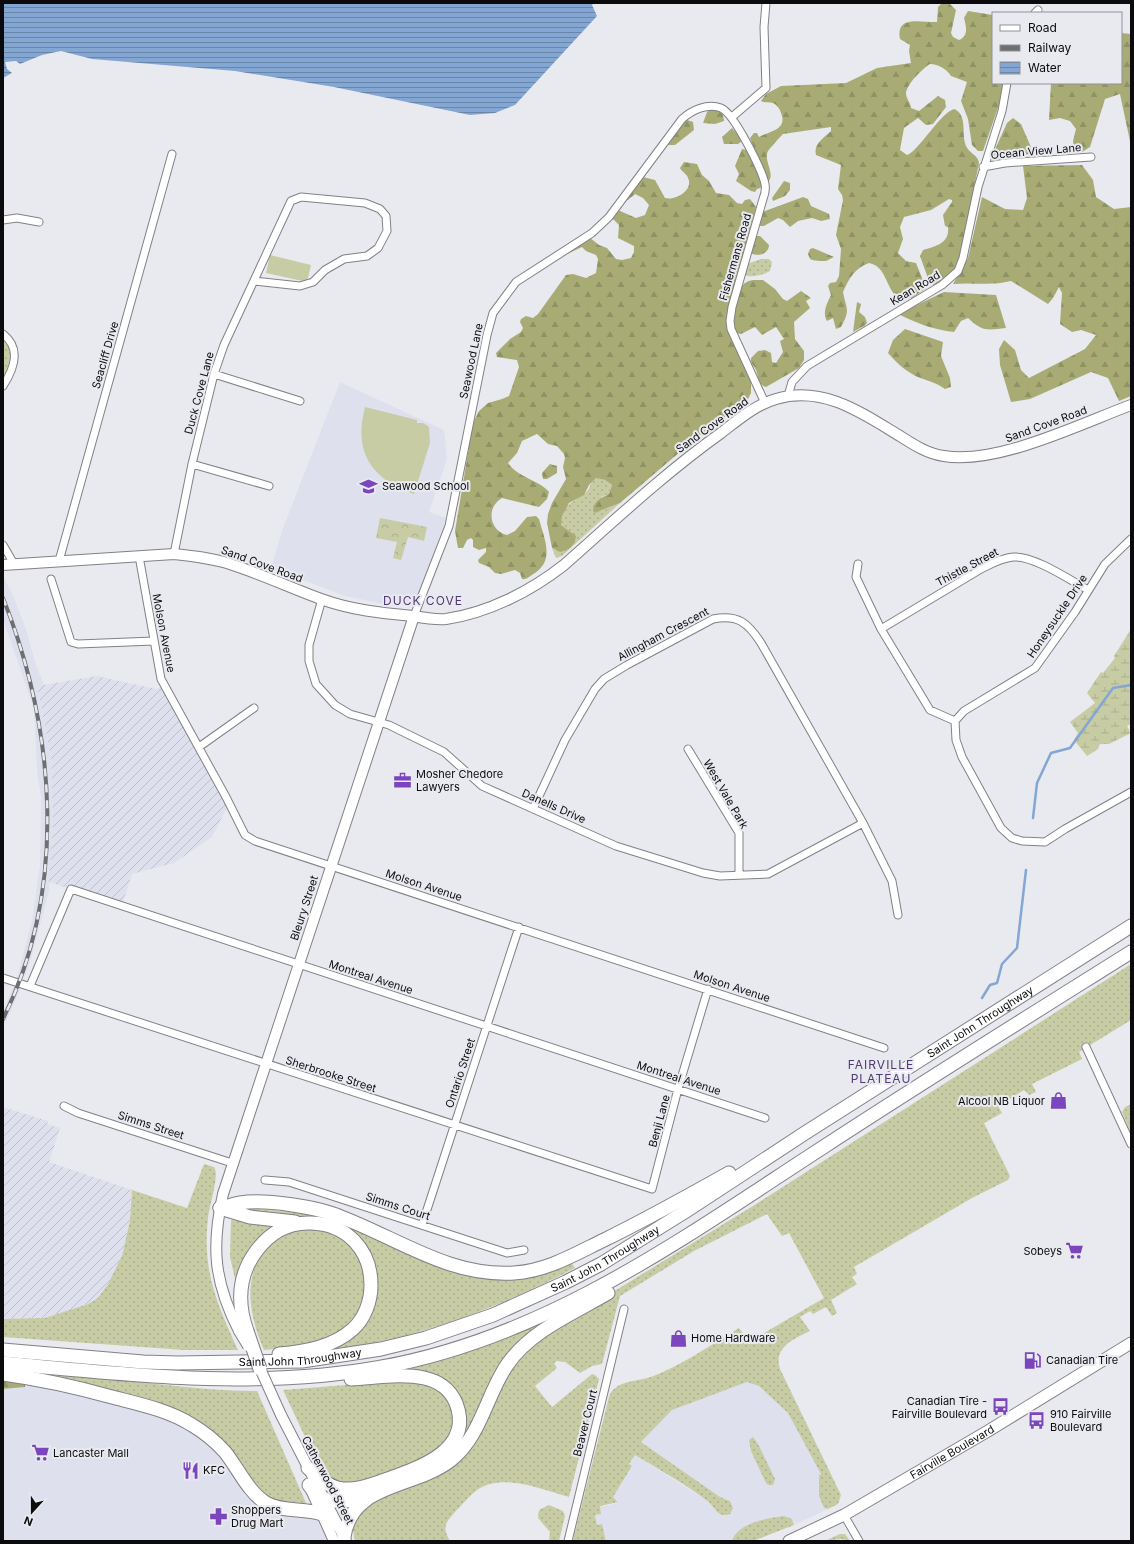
<svg xmlns="http://www.w3.org/2000/svg" width="1134" height="1544" viewBox="0 0 1134 1544" font-family="Inter,sans-serif">
  <style>
    .built { fill: #dee0ed }
    .industrial { fill: url(#industrial-furrows) }
    .grass { fill: url(#grass-dots) }
    .forest { fill: url(#forest-firs) }
    .wetland { fill: url(#wetland-marsh) }
    .park { fill: url(#park-crowns) }
    .garden { fill: #c8cca4 }
    .water { fill: url(#water-rules) }
    .lines { fill: none; stroke-linecap: round; stroke-linejoin: round }
    .stream { stroke: #83a6d3; stroke-width: 2.5 }
    .street-casing { stroke: #808187; stroke-width: 9 }
    .secondary-casing { stroke: #808187; stroke-width: 12 }
    .primary-casing { stroke: #808187; stroke-width: 13 }
    .highway-casing { stroke: #808187; stroke-width: 15 }
    .street { stroke: #fff; stroke-width: 7 }
    .secondary { stroke: #fff; stroke-width: 10 }
    .primary { stroke: #fff; stroke-width: 11 }
    .highway { stroke: #fff; stroke-width: 13 }
    .rail-casing { stroke: #6e6f73; stroke-width: 4 }
    .rail { stroke: #e9eaf0; stroke-width: 2.5; stroke-dasharray: 8; stroke-linecap: butt }
    .secondary-bridge-casing { stroke: #808187; stroke-width: 12; stroke-linecap: butt }
    .highway-bridge-casing { stroke: #808187; stroke-width: 15; stroke-linecap: butt }
    .secondary-bridge { stroke: #fff; stroke-width: 10 }
    .highway-bridge { stroke: #fff; stroke-width: 13 }
    .labels { text-anchor: middle; stroke-width: 4; stroke-linejoin: round; paint-order: stroke }
    .street-label { font-size: 11px; fill: #0b0b0d; stroke: #e9eaf0 }
    .poi-label { font-size: 11px; fill: #0b0b0d; stroke: #e9eaf0; text-anchor: start }
    .neighbourhood-label { font-size: 12px; letter-spacing: 1px; fill: #503873; stroke: #e9eaf0 }
  </style>
  <defs>
    <pattern id="industrial-furrows" width="10" height="10" patternUnits="userSpaceOnUse"><rect width="10" height="10" fill="#dee0ed"/><path d="M-1 1l2-2M0 10L10 0M9 11l2-2" fill="none" stroke="#bdbfca"/></pattern>
    <pattern id="grass-dots" width="8" height="8" patternUnits="userSpaceOnUse"><rect width="8" height="8" fill="#c8cca4"/><path d="M2 2h.1M6 6h.1" fill="none" stroke="#aaae8c" stroke-width="1.8" stroke-linecap="round"/></pattern>
    <pattern id="forest-firs" width="22" height="20" patternUnits="userSpaceOnUse"><rect width="22" height="20" fill="#a8ac74"/><path d="M5 1l3.5 6h-7zM16 11l3.5 6h-7z" fill="#8f9363"/></pattern>
    <pattern id="wetland-marsh" width="20" height="14" patternUnits="userSpaceOnUse"><rect width="20" height="14" fill="#c8cca4"/><path d="M1 5h8M5 5V1M11 12h8M15 12V8" fill="none" stroke="#aaae8c"/></pattern>
    <pattern id="park-crowns" width="20" height="18" patternUnits="userSpaceOnUse"><rect width="20" height="18" fill="#c8cca4"/><path d="M2 6a3 3 0 1 1 6 0M12 15a3 3 0 1 1 6 0" fill="none" stroke="#aaae8c"/></pattern>
    <pattern id="water-rules" width="6" height="5" patternUnits="userSpaceOnUse"><rect width="6" height="5" fill="#83a6d3"/><path d="M0 2.5h6" fill="none" stroke="#6985aa"/></pattern>
  </defs>
  <rect width="100%" height="100%" fill="#e9eaf0"/>
  <path class="built" d="M340,382L444,430L447,459L429,512L446,518L414,606L384,604L345,596L271,568L283,528Z
    M3,577L12,593L26,629L36,665L44,685L37,687L51,756L53,822L49,891L31,958L19,992L3,1028V1012L18,974L32,921L40,865L41,798L37,771L34,709L3,619Z
    M25,1377L191,1424L259,1498L322,1514L334,1541H3V1389L25,1387Z
    M747,1382L759,1386L785,1409L792,1419L821,1474L819,1475V1496L824,1508L828,1509L794,1525V1522L784,1516L754,1523L737,1533L732,1541H606L602,1524L597,1525L595,1515L601,1514L600,1507L617,1503L618,1501L613,1497L632,1467L629,1465L635,1455L706,1500L717,1512L729,1500L720,1497L641,1442L672,1410Z"/>
  <path class="industrial" d="M97,676L156,689L165,686L229,803L212,837L174,863L132,874L122,906L49,882L53,822L51,756L37,686Z
    M3,1107L48,1121L47,1124L60,1128L49,1162L132,1190L130,1221L122,1256L118,1267L103,1292L98,1298L88,1304L45,1318L3,1319Z"/>
  <path class="grass" d="M761,259H769L772,262L770,271C763,275 751,278 745,275L747,264Z
    M3,334L15,349L3,386Z
    M596,478L605,480L612,485L609,494L601,497V511L620,503L562,556L556,558L552,548L555,550H565L573,545L572,533L561,525C557,503 579,502 588,490C591,485 591,481 596,478Z
    M1131,964V1020L1079,1052L1082,1059L1032,1084L1036,1092L1029,1095L1024,1090L998,1106L1002,1113L984,1123L1010,1176L1008,1180L972,1198L854,1267L857,1274L852,1277L857,1284L831,1300L837,1313L832,1316L826,1307L813,1314L810,1311L800,1317L810,1331C794,1339 773,1347 780,1369L841,1495L838,1504L828,1509L824,1508L819,1496V1475L821,1474L788,1413L759,1386L747,1382L672,1410L641,1442L720,1497L730,1501L733,1508L730,1514C717,1519 715,1506 706,1500C684,1483 658,1469 635,1455L629,1464L632,1466L613,1497L618,1502L600,1506L601,1514L595,1515L597,1525L602,1524L606,1541L573,1540L609,1397C615,1380 636,1382 651,1377C682,1365 711,1345 739,1328L749,1342L824,1298L789,1233L782,1236L767,1214L694,1251L620,1296L602,1364L592,1366L580,1373L565,1362L557,1361L554,1363L557,1368L535,1386L552,1407L592,1374L595,1375L599,1379L569,1497C542,1490 503,1472 477,1490C469,1496 462,1505 455,1512C445,1523 442,1528 450,1541H355L352,1526L362,1506L446,1469L523,1352L587,1308L761,1201Z
    M1131,1104L1130,1107L1131,1133L1122,1112L1125,1107Z
    M204,1164L214,1167C220,1174 209,1207 208,1218C202,1271 217,1304 238,1350H184L3,1337V1319L45,1318L88,1304L98,1298L108,1284L122,1256L130,1221L132,1190L187,1208Z
    M254,1209L321,1214L459,1272L571,1262L575,1268C519,1297 464,1320 403,1336C381,1341 360,1347 337,1348L350,1339L377,1294L378,1285L375,1264L365,1245L326,1219L260,1214L246,1210Z
    M231,1220L278,1224L236,1283L230,1257Z
    M311,1227C319,1230 330,1231 337,1234C358,1244 369,1273 366,1295C364,1308 354,1322 343,1330C323,1347 289,1347 264,1350C249,1316 240,1271 272,1244C275,1240 279,1235 283,1233C291,1230 302,1229 311,1227Z
    M541,1321L544,1326L527,1337L469,1435L457,1442L461,1404L413,1373L411,1367Z
    M62,1373C128,1379 191,1391 257,1391L306,1503L282,1502L262,1494L213,1433L59,1379Z
    M408,1380L437,1387L453,1405V1432L436,1453L374,1480L339,1484L321,1471L283,1390Z
    M753,1437L758,1444L775,1479L773,1485H768L766,1483L751,1451L749,1440Z
    M549,1505L563,1511L565,1516L559,1541H549L550,1532L538,1518L539,1510Z
    M784,1516L792,1519L794,1525L753,1541H732C737,1523 768,1518 784,1516Z
    M840,1534H845L850,1541L841,1539L825,1541Z"/>
  <path class="forest" d="M949,3L956,10L951,33L953,37L959,40C969,36 966,26 964,18L968,11L993,15V83H1003L999,105L983,151H978L972,145L968,119L961,101L967,82L951,76C947,69 938,64 930,64C922,69 907,84 906,93C906,99 911,103 911,108L919,111L938,96L945,100L946,107L933,124L926,125L918,118L904,128L900,150L907,155C918,152 940,113 954,109C967,114 962,132 965,143C968,154 978,154 979,163L959,262L949,278L934,286L929,281L920,256L923,250C936,246 950,243 948,227L945,226L943,215L952,202V200L949,199L931,210L904,217L900,227L903,239L898,253L906,261L916,263L926,288L912,298L900,299C885,290 888,267 869,263C855,268 849,278 843,292C846,309 851,309 841,327L836,329L833,318L827,321C822,313 827,303 831,295L828,286L830,283L836,282L839,276L841,249L836,235L843,200L842,195L838,189L841,165L816,155C813,144 824,138 831,131V127L783,134C779,138 771,147 768,151C763,161 776,174 768,182L750,138L754,133H757L759,137C769,131 788,130 781,113C780,109 777,105 773,103C769,102 764,103 761,101L766,94L781,86L846,83L877,68L911,63L909,51L910,45L900,39C895,14 923,23 937,22L938,7L941,4Z
    M1121,33L1131,34V146L1120,94L1105,99L1090,147L1082,152L1074,149L1073,141L1076,129L1070,121L1060,118L1049,120L1051,83H1121Z
    M710,109L716,110L723,114L724,121L715,124L703,123L707,112Z
    M1013,118L1021,124L1034,154L1010,155L997,158L993,154L1007,123Z
    M687,120L693,122L694,130L675,145H667L683,123Z
    M732,128L740,137L741,142L738,144H724L722,137Z
    M742,149L747,150L756,167L763,187L757,189L755,192L751,191L736,181L739,174L735,166Z
    M684,162L697,164L702,175L709,181L716,193L729,195L737,203L742,204L745,200L750,199L756,207L726,318L729,333L751,381V393L747,401L694,440L620,503L595,513L593,511C594,500 601,498 609,494L612,485L605,480L596,478L589,485L584,495L569,503L562,516L561,525L576,536C575,546 569,550 560,552L552,548L547,523L548,514L552,503L566,479L563,467L565,458L564,454L557,446L548,444L537,434L522,441L517,453L508,463C517,477 541,481 549,492L547,499L539,507L502,498C485,508 490,531 507,535L515,531L527,517L536,516L539,519C544,538 555,560 535,573C531,575 527,580 522,579L520,573L515,570L501,574L495,573L489,567L479,563L478,560L486,552V548L479,550L473,547V540L471,538L467,540L463,548H458L455,531L473,423L479,411L488,403L502,399L509,396L519,367L517,360L497,357L496,353L510,339L521,332L523,328L520,322L521,319L526,316L533,318L538,314L566,275L573,274L586,278L596,273L598,259L596,255L586,251L582,247L561,257L589,237L599,245L607,248L616,259L622,260L631,258L634,252V246L618,238L619,225L611,217L618,210L636,218L645,215L649,205L643,198L635,194L628,200H623L643,177L655,180L665,198C675,201 694,190 688,178C687,174 682,172 680,168Z
    M1082,165L1093,180L1096,197L1114,209L1131,207V396L1119,401L1108,378L1091,372L1030,399L1011,402L1000,365L999,349L1004,340L1015,350L1021,370L1029,378L1085,349L1096,335L1081,330L1072,332L1060,324L1062,293L1059,287L1053,298L1048,304L1011,281C992,286 973,282 953,284L968,258L982,197L1005,209L1023,210L1027,198L1023,166Z
    M784,181L790,183V190L785,196L773,201L772,198Z
    M803,197L808,199L811,206L829,214L830,219L821,221L812,218L798,221L790,227L783,220L778,218L764,226H758L762,213L765,211Z
    M756,236H760L769,245C769,254 758,257 750,253Z
    M813,248L834,257L826,261C821,261 814,261 810,259L808,254L810,249Z
    M763,280L775,289L783,299L787,301L801,291L811,298L806,301L810,308L794,322L795,339L804,351V360L799,368L766,387C757,384 759,377 756,370C754,365 750,364 751,358L758,351L765,350L771,353L772,362L776,363L783,352L780,341L784,339L776,327L762,335L755,327L741,334L736,333C731,323 735,290 745,283C750,279 757,280 763,280Z
    M944,292L996,295L1006,328C988,330 982,332 968,318L961,321L954,332C934,330 916,323 898,314Z
    M857,302L861,304L859,312L865,317L867,323L864,326L853,332Z
    M905,329L943,342L941,356L950,378L951,387L945,389C937,383 929,381 920,378C906,372 898,364 888,353L893,340Z
    M550,464L557,466V473L547,479H543L542,473Z
    M3,1374L25,1377V1387L3,1389Z"/>
  <path class="wetland" d="M1131,629V724L1127,726L1131,733L1109,744H1100L1098,749L1087,756L1074,740L1078,733L1070,722L1095,703L1087,693L1101,672L1103,673L1115,658L1114,656Z"/>
  <path class="park" d="M380,518L427,527L424,541L408,537L401,560L393,558L397,542L376,538Z"/>
  <path class="garden" d="M270,255L311,265L307,282L266,273Z
    M365,407L417,420V423H423L429,427L430,443L414,494C371,479 353,452 365,407Z"/>
  <path class="water" d="M3,3H594L592,5L597,16L515,105L495,113L470,115L334,87L235,71L92,59L61,51L42,55L20,64L16,61L5,62L7,69L12,73L3,78Z"/>
  <g class="lines">
    <path class="stream" d="M1033,818L1037,783L1051,753L1070,748L1113,688L1131,685
      M982,998L990,985L997,983L1002,964L1017,948L1026,870"/>
    <defs>
      <path id="street" d="M1035,13L1038,10
        M732,117L766,88L764,27L766,3
        M983,167L1005,163L1091,157
        M3,220L17,218L39,222
        M3,334C22,349 14,369 3,386
        M214,374L300,401
        M788,396L792,382L807,366L942,285L958,271L963,258L978,187L1002,111L1007,83
        M192,464L269,486
        M1131,539L1105,564L1075,612L1035,668L964,711L955,721L956,740L962,757L1001,828L1012,838L1022,841L1045,842L1065,829L1131,792
        M3,545L14,564
        M174,554L192,464L214,374L224,345L291,201L301,197L365,203L380,209L386,216L387,231L378,248L367,256L344,259L325,270L313,282L300,286L254,281
        M139,556L161,679L226,797L245,835L255,841L884,1048
        M59,561L172,154
        M858,564L856,577L881,629L930,710L955,721
        M51,579L71,642L78,644L154,641
        M322,599L309,645V661L316,684L335,705L350,714L389,725L444,752L482,786L616,846L703,873L720,876L768,874L863,823
        M414,616L449,526L487,335L493,313L516,282L592,233L609,217L682,119C692,110 707,103 721,108C734,113 762,170 765,184C766,189 765,194 763,199L732,307L730,321L731,329L765,403
        M881,629L981,569C991,564 1001,558 1013,557C1033,555 1070,580 1088,590
        M199,747L254,708
        M688,749L739,833V875
        M533,809L565,740L595,689L604,679L627,665L713,619C738,614 748,623 761,643L863,823L892,881L898,915
        M3,978L652,1189L678,1089L708,989
        M30,986L71,889L765,1118
        M1086,1047L1131,1144
        M64,1106L78,1113L232,1163
        M265,1180L289,1182L507,1253L524,1250
        M422,1225L519,927
        M844,1515L859,1541
        M568,1541L624,1309"/>
      <path id="secondary" d="M3,565L174,554C193,556 212,558 230,564C261,574 291,588 321,599C351,610 381,613 413,616C424,618 435,620 446,619C488,613 531,591 564,565C615,520 665,473 721,433C738,420 755,405 776,399C823,385 862,413 900,436C914,445 928,454 944,456C997,465 1080,424 1131,405
        M239,1331C214,1282 211,1247 223,1194L414,616
        M281,1415L346,1541
        M312,1492L334,1541"/>
      <g id="primary">
        <path id="s1" d="M789,1541L844,1515L988,1431L1131,1343"/>
      </g>
      <g id="highway">
        <path d="M220,1208C227,1207 233,1204 240,1203C265,1199 318,1207 341,1217C399,1239 450,1277 514,1273C547,1271 575,1254 604,1240C647,1219 688,1196 729,1173"/>
        <path d="M220,1208L250,1217L295,1222"/>
        <path d="M247,1331C237,1303 238,1275 257,1250C270,1233 288,1222 311,1223C347,1224 371,1250 371,1285C371,1301 365,1318 353,1329C333,1347 305,1352 279,1354"/>
        <path id="s2" d="M3,1350L143,1362L178,1363L302,1361L381,1349L426,1338L493,1315L566,1282L601,1264L686,1211L805,1133L1131,926"/>
        <path d="M3,1363C129,1375 257,1390 382,1367C549,1337 686,1236 825,1146C926,1080 1029,1016 1131,952"/>
        <path d="M3,1374C40,1379 76,1387 112,1397C139,1404 168,1410 192,1425C204,1432 215,1441 225,1452C238,1468 248,1492 266,1503C281,1512 304,1508 322,1514"/>
        <path d="M308,1468C317,1476 326,1485 338,1488C356,1492 372,1484 388,1479C421,1467 474,1449 456,1403C450,1389 438,1381 424,1378C401,1373 374,1378 351,1379"/>
        <path d="M309,1485C312,1489 315,1495 320,1497C333,1504 352,1501 366,1497"/>
        <path d="M344,1537C352,1482 414,1489 451,1460C481,1436 486,1396 507,1365C530,1331 574,1313 608,1293"/>
      </g>
    </defs>
    <use href="#street" class="street-casing"/>
    <use href="#secondary" class="secondary-casing"/>
    <use href="#primary" class="primary-casing"/>
    <use href="#highway" class="highway-casing"/>
    <use href="#street" class="street"/>
    <use href="#secondary" class="secondary"/>
    <use href="#primary" class="primary"/>
    <use href="#highway" class="highway"/>
    <defs>
      <path id="rail" d="M3,598C56,731 68,888 3,1019"/>
    </defs>
    <use href="#rail" class="rail-casing"/>
    <use href="#rail" class="rail"/>
    <defs>
      <path id="secondary-bridge" d="M239,1331L248,1346
        M258,1364L281,1415"/>
      <path id="highway-bridge" d="M247,1331L260,1369"/>
    </defs>
    <use href="#secondary-bridge" class="secondary-bridge-casing"/>
    <use href="#highway-bridge" class="highway-bridge-casing"/>
    <use href="#secondary-bridge" class="secondary-bridge"/>
    <use href="#highway-bridge" class="highway-bridge"/>
  </g>
  <defs>
    <symbol id="school-bare" viewBox="-9 -9 18 18"><path d="M0-5L7-2L0 1L-7-2ZM-4 1L0 2.5L4 1V4Q0 6-4 4Z" fill="#7b46bd" stroke="#e9eaf0" stroke-width="2.5" paint-order="stroke"/></symbol>
    <symbol id="office-bare" viewBox="-9 -9 18 18"><path d="M-6-3h4V-5.5h4V-3h4V5H-6ZM-1-4.5V-3h2v-1.5ZM-6 0V1H6V0Z" fill="#7b46bd" stroke="#e9eaf0" stroke-width="2.5" paint-order="stroke"/></symbol>
    <symbol id="shop-bare" viewBox="-9 -9 18 18"><path d="M-5-2.5h2.3a2.7 3.5 0 0 1 5.4 0H5L5.5 6h-11ZM-1.5-2.5h3a1.5 2.3 0 0 0-3 0Z" fill="#7b46bd" stroke="#e9eaf0" stroke-width="2.5" paint-order="stroke"/></symbol>
    <symbol id="supermarket-bare" viewBox="-9 -9 18 18"><path d="M-6-5.5h2.5l.6 2H6L4.5 2H-2.5L-4.4-4H-6ZM-1.5 3.2a1.3 1.3 0 1 0 .1 0ZM3 3.2a1.3 1.3 0 1 0 .1 0Z" fill="#7b46bd" stroke="#e9eaf0" stroke-width="2.5" paint-order="stroke"/></symbol>
    <symbol id="fuel-bare" viewBox="-9 -9 18 18"><path d="M-5.5-6h7V0h2V4h1.3V-2.5L3-4.5l.8-.8L6-3V5H2.5V1h-1V6h-7ZM-4.2-4.7v3.2H.2V-4.7Z" fill="#7b46bd" stroke="#e9eaf0" stroke-width="2.5" paint-order="stroke"/></symbol>
    <symbol id="bus-bare" viewBox="-9 -9 18 18"><path d="M-5-6H5V4H4V6H2V4H-2V6H-4V4H-5ZM-3.5-4V0h7V-4ZM-3.5 1.2v1.5H-2V1.2ZM2 1.2v1.5H3.5V1.2Z" fill="#7b46bd" stroke="#e9eaf0" stroke-width="2.5" paint-order="stroke"/></symbol>
    <symbol id="restaurant-bare" viewBox="-9 -9 18 18"><path d="M-5-6h1v4h1v-4h1v4h1v-4h1v5L-1.5 .5V6h-2V.5L-5-1ZM5-6V6H3V1.5H1.5Q1.5-4 5-6Z" fill="#7b46bd" stroke="#e9eaf0" stroke-width="2.5" paint-order="stroke"/></symbol>
    <symbol id="pharmacy-bare" viewBox="-9 -9 18 18"><path d="M-2-6h4v4h4v4h-4v4h-4v-4h-4v-4h4Z" fill="#7b46bd" stroke="#e9eaf0" stroke-width="2.5" paint-order="stroke"/></symbol>
  </defs>
  <g fill-rule="evenodd">
    <use href="#school-bare" x="356" y="474" width="25" height="25"/>
    <use href="#office-bare" x="390" y="768" width="25" height="25"/>
    <use href="#shop-bare" x="1046" y="1088" width="25" height="25"/>
    <use href="#supermarket-bare" x="1062" y="1238" width="25" height="25"/>
    <use href="#shop-bare" x="666" y="1326" width="25" height="25"/>
    <use href="#fuel-bare" x="1020" y="1348" width="25" height="25"/>
    <use href="#bus-bare" x="988" y="1394" width="25" height="25"/>
    <use href="#bus-bare" x="1024" y="1408" width="25" height="25"/>
    <use href="#supermarket-bare" x="28" y="1440" width="25" height="25"/>
    <use href="#restaurant-bare" x="178" y="1458" width="25" height="25"/>
    <use href="#pharmacy-bare" x="206" y="1504" width="25" height="25"/>
  </g>
  <g class="labels">
    <g class="street-label">
      <text transform="translate(1036 151) rotate(-5)" y="4">Ocean View Lane</text>
      <text transform="translate(735 257) rotate(-74)" y="4">Fishermans Road</text>
      <text transform="translate(915 288) rotate(-31)" y="4">Kean Road</text>
      <text transform="translate(105 355) rotate(-74)" y="4">Seacliff Drive</text>
      <text transform="translate(471 361) rotate(-78)" y="4">Seawood Lane</text>
      <text transform="translate(199 393) rotate(-75)" y="4">Duck Cove Lane</text>
      <text transform="translate(1046 424) rotate(-20)" y="4">Sand Cove Road</text>
      <text transform="translate(712 425) rotate(-36)" y="4">Sand Cove Road</text>
      <text transform="translate(262 564) rotate(20)" y="4">Sand Cove Road</text>
      <text transform="translate(967 567) rotate(-28)" y="4">Thistle Street</text>
      <text transform="translate(1057 616) rotate(-56)" y="4">Honeysuckle Drive</text>
      <text transform="translate(164 633) rotate(79)" y="4">Molson Avenue</text>
      <text transform="translate(663 634) rotate(-28)" y="4">Allingham Crescent</text>
      <text transform="translate(726 794) rotate(60)" y="4">West Vale Park</text>
      <text transform="translate(554 806) rotate(24)" y="4">Danells Drive</text>
      <text transform="translate(424 885) rotate(18)" y="4">Molson Avenue</text>
      <text transform="translate(304 908) rotate(-72)" y="4">Bleury Street</text>
      <text transform="translate(371 977) rotate(18)" y="4">Montreal Avenue</text>
      <text transform="translate(732 986) rotate(18)" y="4">Molson Avenue</text>
      <text dy="4" stroke="none"><textPath href="#s2" startOffset="1066">Saint John Throughway</textPath></text>
      <text transform="translate(460 1073) rotate(-72)" y="4">Ontario Street</text>
      <text transform="translate(331 1074) rotate(18)" y="4">Sherbrooke Street</text>
      <text transform="translate(679 1078) rotate(18)" y="4">Montreal Avenue</text>
      <text transform="translate(659 1121) rotate(-75)" y="4">Benji Lane</text>
      <text transform="translate(151 1125) rotate(18)" y="4">Simms Street</text>
      <text transform="translate(398 1206) rotate(18)" y="4">Simms Court</text>
      <text dy="4" stroke="none"><textPath href="#s2" startOffset="622">Saint John Throughway</textPath></text>
      <text dy="4" stroke="none"><textPath href="#s2" startOffset="298">Saint John Throughway</textPath></text>
      <text transform="translate(585 1423) rotate(-76)" y="4">Beaver Court</text>
      <text dy="4" stroke="none"><textPath href="#s1" startOffset="186">Fairville Boulevard</textPath></text>
      <text transform="translate(328 1480) rotate(62)" y="4">Catherwood Street</text>
    </g>
    <g class="poi-label">
      <text x="382" y="490">Seawood School</text>
      <text x="416" y="778">Mosher Chedore<tspan x="416" dy="13">Lawyers</tspan></text>
      <text x="1045" y="1105" text-anchor="end">Alcool NB Liquor</text>
      <text x="1062" y="1255" text-anchor="end">Sobeys</text>
      <text x="691" y="1342">Home Hardware</text>
      <text x="1046" y="1364">Canadian Tire</text>
      <text x="987" y="1405" text-anchor="end">Canadian Tire -<tspan x="987" dy="13">Fairville Boulevard</tspan></text>
      <text x="1050" y="1418">910 Fairville<tspan x="1050" dy="13">Boulevard</tspan></text>
      <text x="53" y="1457">Lancaster Mall</text>
      <text x="203" y="1474">KFC</text>
      <text x="231" y="1514">Shoppers<tspan x="231" dy="13">Drug Mart</tspan></text>
    </g>
    <g class="neighbourhood-label">
      <text x="423" y="605">DUCK COVE</text>
      <text x="881" y="1069">FAIRVILLE<tspan x="881" dy="14">PLATEAU</tspan></text>
    </g>
  </g>
  <rect width="1134" height="1544" fill="none" stroke="#0b0b0d" stroke-width="8"/>
  <rect x="992" y="12" width="130" height="72" fill="#e9eaf0" stroke="#909195"/>
  <rect x="1000" y="25" width="20" height="6" fill="#ffffff" stroke="#909195"/>
  <text x="1028" y="32" font-size="12" fill="#0b0b0d">Road</text>
  <rect x="1000" y="45" width="20" height="6" fill="#6e6f73" stroke="#909195"/>
  <text x="1028" y="52" font-size="12" fill="#0b0b0d">Railway</text>
  <rect x="1000" y="62" width="20" height="12" fill="url(#water-rules)" stroke="#909195"/>
  <text x="1028" y="72" font-size="12" fill="#0b0b0d">Water</text>
  <g transform="translate(32 1512) rotate(201)" stroke="#e9eaf0" stroke-width="3" paint-order="stroke">
  <path d="M0-3L7 15L0 10L-7 15Z" fill="#0b0b0d"/>
  <text y="-6" font-size="11" font-weight="bold" text-anchor="middle" fill="#0b0b0d">N</text>
  </g>
</svg>
